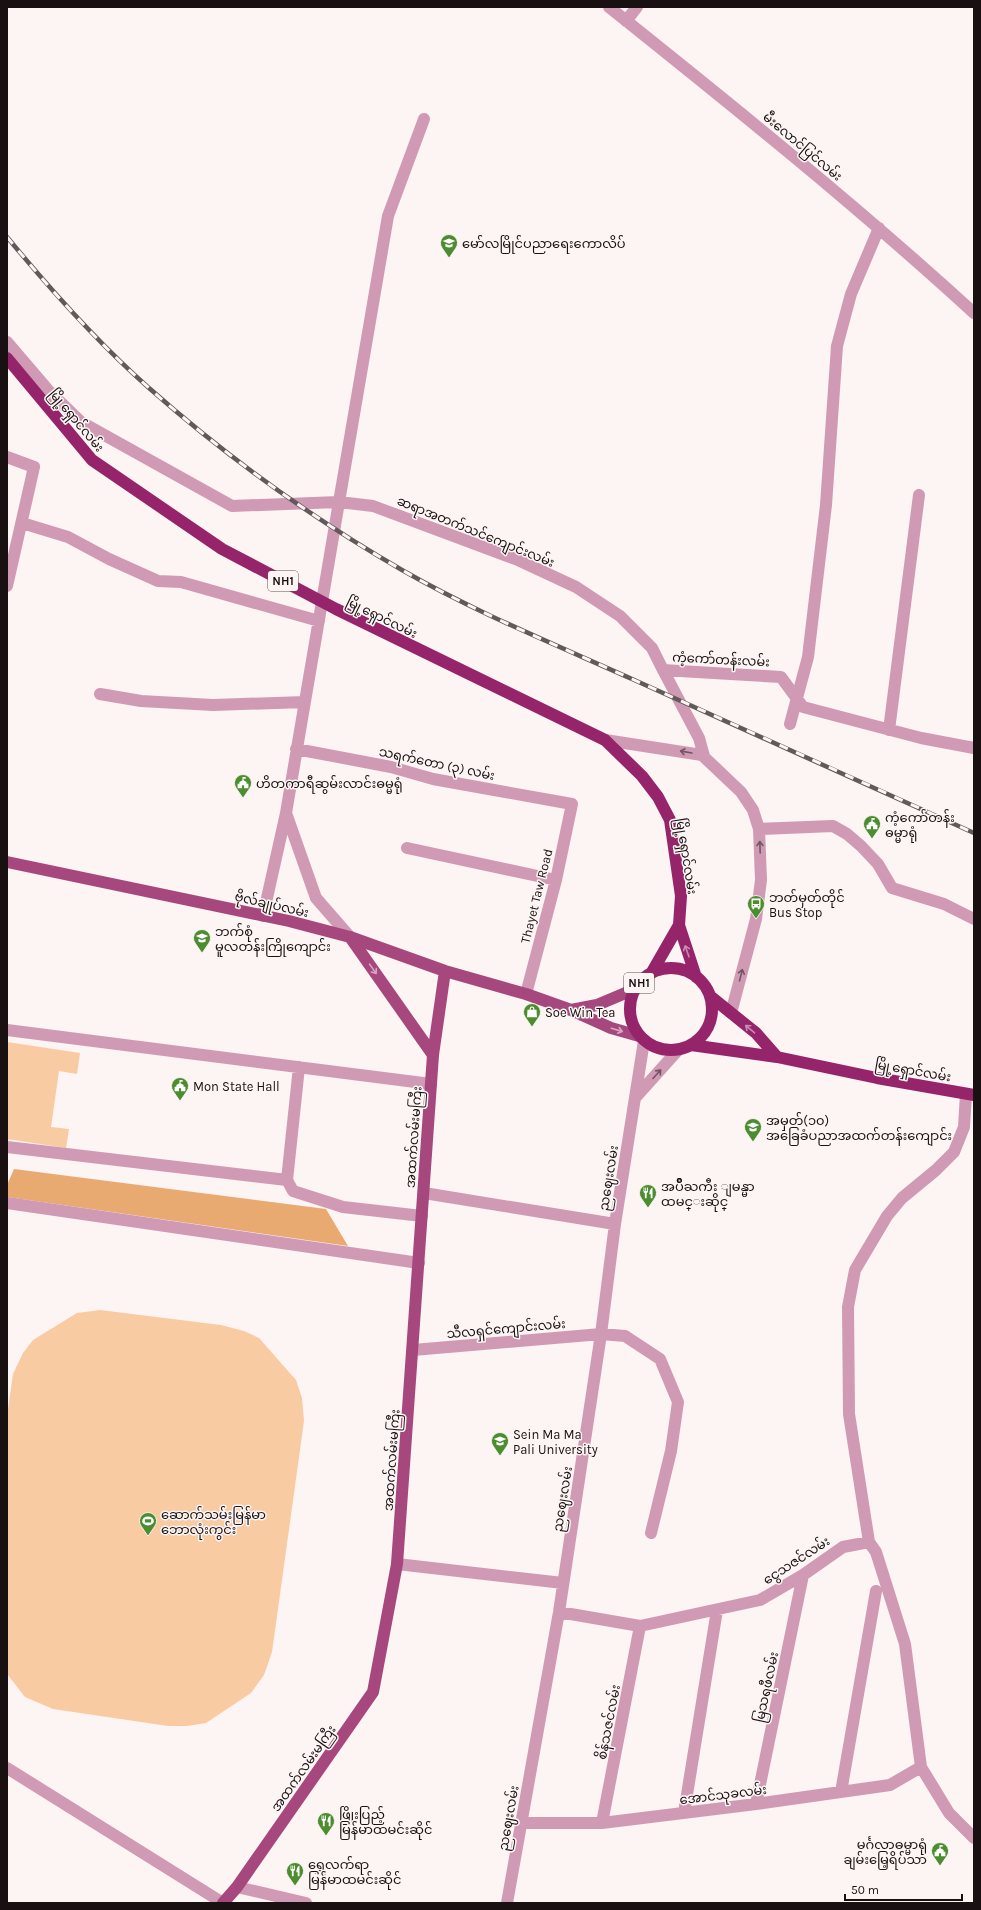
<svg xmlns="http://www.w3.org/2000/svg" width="981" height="1910" viewBox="0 0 981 1910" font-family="Karla,'Noto Sans Myanmar',sans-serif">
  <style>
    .green { fill: #f9cba2 }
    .forest { fill: #e9aa72 }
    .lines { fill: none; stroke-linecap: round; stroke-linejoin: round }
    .minor { stroke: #d09ab5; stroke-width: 12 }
    .major { stroke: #a6487e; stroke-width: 12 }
    .highway { stroke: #95246a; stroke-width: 12 }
    .rail-casing { stroke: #625a5a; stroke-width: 4.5 }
    .rail { stroke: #fdf4f4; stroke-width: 3; stroke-dasharray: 9; stroke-linecap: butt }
    .oneway { stroke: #745563 }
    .oneway2 { stroke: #c98caf }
    .oneway3 { stroke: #d6a7bf }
    .labels { text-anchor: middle; stroke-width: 3; stroke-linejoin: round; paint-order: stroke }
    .shield { fill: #fdf4f4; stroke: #5d5455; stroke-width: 1 }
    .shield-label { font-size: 12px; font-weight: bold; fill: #181011 }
    .street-label { font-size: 13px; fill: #181011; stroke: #fdf4f4 }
    .poi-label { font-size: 13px; fill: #181011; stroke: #fdf4f4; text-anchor: start }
  </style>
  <rect width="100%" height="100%" fill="#fdf4f4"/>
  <path class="green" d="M7,1042L80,1053L77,1074L59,1071L51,1127L69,1129L66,1148L7,1139Z
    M100,1310L221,1325L244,1331L259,1338L296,1380L302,1398L304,1421L272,1652L264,1675L251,1693L206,1723L187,1726H168L53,1709L25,1697L7,1674V1416L13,1374L23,1353L33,1340L77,1313Z"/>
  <path class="forest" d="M14,1169L326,1209L348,1246L7,1197V1185Z"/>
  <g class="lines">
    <path class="minor" d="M609,7C733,106 857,206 974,313
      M626,21L637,7
      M7,342L48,390L81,422L232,506L339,502L388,216L424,119
      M7,457L34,467L7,586
      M22,523L68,537L109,559L158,581L181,582L319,621
      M100,694L141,701L213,705L305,702
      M790,724L808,657L826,505L837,346L851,294L879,228
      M889,730L919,495
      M605,740L702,755L741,792L753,810L759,829L761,880L756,919L731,1013
      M296,749L391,767L433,779L572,804L556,880L526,994
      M704,756L699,738L663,670L781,677L803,707L921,738L974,748
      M759,829L833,826L847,834L861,846L878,864L892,888L944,904L974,919
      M407,848L556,880
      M263,916L286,813
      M350,937L316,898L286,813L339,502L373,506L518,560L576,587L620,616L652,648L663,670
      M7,1030L431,1084
      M299,1067L287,1180L293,1191L343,1207L422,1216
      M635,1098L679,1049
      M7,1147L287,1180
      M424,1193L615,1224
      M7,1203L419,1263
      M413,1350L601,1334L625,1336L660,1359L678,1402L671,1451L651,1533
      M869,1542L849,1414L848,1307L855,1270L887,1216L902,1198L936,1170L954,1152L964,1127L966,1094
      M397,1564L563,1583
      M559,1612L640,1626L760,1600L803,1575L843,1547L869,1542L876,1552L905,1644L921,1767L949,1813L974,1838
      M7,1768L223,1903
      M841,1792L876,1591
      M756,1804L803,1575
      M684,1813L717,1610
      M522,1823H602L756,1804L890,1785L921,1767
      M602,1823L640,1626
      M237,1887L306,1903
      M507,1903L559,1612L601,1334L615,1224L644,1041"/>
    <path class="major" d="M7,862L289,921L350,937L445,971L526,994L571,1010L611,1028L639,1036
      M350,937L433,1055
      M571,1010L597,1005L635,989
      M223,1903L237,1887L373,1692L397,1564L433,1055L445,971"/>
    <path class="highway" d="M7,358L92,460L222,549L336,609L605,740L642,776L658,797L670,820L681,896L679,925L696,977
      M630 1009a41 41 0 1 1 82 0a41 41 0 1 1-82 0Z
      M652,972L679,925
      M710,996L756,1033L777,1057
      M691,1045L777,1057L877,1078L974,1095"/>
    <defs>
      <path id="rail" d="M7,237C50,289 98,343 149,388C227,457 312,518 402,570C475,612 554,644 632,679C746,730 860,781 974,833"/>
    </defs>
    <use href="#rail" class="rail-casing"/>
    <use href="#rail" class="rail"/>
  </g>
  <defs><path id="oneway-shaft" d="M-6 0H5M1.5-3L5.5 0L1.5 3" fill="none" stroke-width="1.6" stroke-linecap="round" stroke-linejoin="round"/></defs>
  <g class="oneway">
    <use href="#oneway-shaft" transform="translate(686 752) rotate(-170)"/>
    <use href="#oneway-shaft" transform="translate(760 847) rotate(-92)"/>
    <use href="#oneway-shaft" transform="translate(741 975) rotate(-76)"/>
    <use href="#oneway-shaft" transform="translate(657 1074) rotate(-48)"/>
  </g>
  <g class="oneway2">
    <use href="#oneway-shaft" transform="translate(687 951) rotate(-109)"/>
    <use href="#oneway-shaft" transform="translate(750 1029) rotate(-140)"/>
  </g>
  <g class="oneway3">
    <use href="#oneway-shaft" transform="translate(373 969) rotate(55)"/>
    <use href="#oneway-shaft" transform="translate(617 1030) rotate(16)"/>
  </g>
  <defs>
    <symbol id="university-pin" viewBox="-11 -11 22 30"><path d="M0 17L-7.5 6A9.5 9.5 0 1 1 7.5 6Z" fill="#4c8d30" stroke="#fdf4f4"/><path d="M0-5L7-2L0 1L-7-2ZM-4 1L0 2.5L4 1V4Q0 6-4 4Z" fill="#fff"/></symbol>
    <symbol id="civic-pin" viewBox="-11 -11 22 30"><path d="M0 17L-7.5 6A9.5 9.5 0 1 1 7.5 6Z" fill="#4c8d30" stroke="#fdf4f4"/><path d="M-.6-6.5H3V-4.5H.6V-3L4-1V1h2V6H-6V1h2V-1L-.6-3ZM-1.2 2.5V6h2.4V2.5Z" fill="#fff"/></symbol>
    <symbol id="bus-pin" viewBox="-11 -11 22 30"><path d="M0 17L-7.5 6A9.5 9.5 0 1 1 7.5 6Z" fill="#4c8d30" stroke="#fdf4f4"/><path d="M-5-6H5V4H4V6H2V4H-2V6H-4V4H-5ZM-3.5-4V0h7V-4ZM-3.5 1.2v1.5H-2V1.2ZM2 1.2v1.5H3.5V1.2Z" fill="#fff"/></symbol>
    <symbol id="school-pin" viewBox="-11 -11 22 30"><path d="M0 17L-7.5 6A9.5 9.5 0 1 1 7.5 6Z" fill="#4c8d30" stroke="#fdf4f4"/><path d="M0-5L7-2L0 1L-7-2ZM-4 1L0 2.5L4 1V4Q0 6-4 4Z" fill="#fff"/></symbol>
    <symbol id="shop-pin" viewBox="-11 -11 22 30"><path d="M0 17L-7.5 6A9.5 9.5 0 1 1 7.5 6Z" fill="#4c8d30" stroke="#fdf4f4"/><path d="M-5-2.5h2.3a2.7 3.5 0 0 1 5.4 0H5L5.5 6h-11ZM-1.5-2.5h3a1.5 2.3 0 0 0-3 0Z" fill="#fff"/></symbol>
    <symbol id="restaurant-pin" viewBox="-11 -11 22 30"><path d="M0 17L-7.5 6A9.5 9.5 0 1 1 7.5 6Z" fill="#4c8d30" stroke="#fdf4f4"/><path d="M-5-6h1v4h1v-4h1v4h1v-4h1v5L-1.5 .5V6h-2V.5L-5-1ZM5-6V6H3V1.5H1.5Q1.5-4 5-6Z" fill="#fff"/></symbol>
    <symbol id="stadium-pin" viewBox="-11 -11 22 30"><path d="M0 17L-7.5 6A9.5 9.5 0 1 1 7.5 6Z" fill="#4c8d30" stroke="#fdf4f4"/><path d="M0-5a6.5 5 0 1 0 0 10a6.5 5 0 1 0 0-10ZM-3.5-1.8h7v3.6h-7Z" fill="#fff"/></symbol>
  </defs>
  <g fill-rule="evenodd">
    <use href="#university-pin" x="439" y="233" width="20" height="27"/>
    <use href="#civic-pin" x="233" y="773" width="20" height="27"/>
    <use href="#civic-pin" x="862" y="814" width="20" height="27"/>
    <use href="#bus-pin" x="746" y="894" width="20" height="27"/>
    <use href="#school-pin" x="192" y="928" width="20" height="27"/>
    <use href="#shop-pin" x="522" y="1002" width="20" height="27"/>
    <use href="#civic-pin" x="170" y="1076" width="20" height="27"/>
    <use href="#school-pin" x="743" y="1117" width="20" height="27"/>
    <use href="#restaurant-pin" x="638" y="1183" width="20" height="27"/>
    <use href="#university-pin" x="490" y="1431" width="20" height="27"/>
    <use href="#stadium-pin" x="138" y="1511" width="20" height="27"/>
    <use href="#restaurant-pin" x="316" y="1811" width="20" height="27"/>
    <use href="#civic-pin" x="930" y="1841" width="20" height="27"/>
    <use href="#restaurant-pin" x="285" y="1861" width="20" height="27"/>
  </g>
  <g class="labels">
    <g class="shield">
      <rect x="268" y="571" width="30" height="20" rx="3"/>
      <rect x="624" y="973" width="30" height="20" rx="3"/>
    </g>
    <g class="shield-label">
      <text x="283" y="585">NH1</text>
      <text x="639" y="987">NH1</text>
    </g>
    <g class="street-label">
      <text transform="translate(803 146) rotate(40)" y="5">မီးလောင်ပြင်လမ်း</text>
      <text transform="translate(77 420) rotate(50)" y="5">မြို့ရှောင်လမ်း</text>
      <text transform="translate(476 531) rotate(22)" y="5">ဆရာအတက်သင်ကျောင်းလမ်း</text>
      <text transform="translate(382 617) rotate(26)" y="5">မြို့ရှောင်လမ်း</text>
      <text transform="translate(721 659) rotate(3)" y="5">ကံ့ကော်တန်းလမ်း</text>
      <text transform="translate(437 763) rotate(12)" y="5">သရက်တော (၃) လမ်း</text>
      <text transform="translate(687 856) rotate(81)" y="5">မြို့ရှောင်လမ်း</text>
      <text transform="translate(536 896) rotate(-76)" y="5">Thayet Taw Road</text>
      <text transform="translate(272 904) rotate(13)" y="5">ဗိုလ်ချုပ်လမ်း</text>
      <text transform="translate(913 1070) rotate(10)" y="5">မြို့ရှောင်လမ်း</text>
      <text transform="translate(413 1137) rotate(-86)" y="5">အထက်လမ်းမကြီး</text>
      <text transform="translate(608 1178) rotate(-81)" y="5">ညဈေးလမ်း</text>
      <text transform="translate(506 1328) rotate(-5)" y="5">သီလရှင်ကျောင်းလမ်း</text>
      <text transform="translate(391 1460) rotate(-86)" y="5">အထက်လမ်းမကြီး</text>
      <text transform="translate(562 1499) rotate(-81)" y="5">ညဈေးလမ်း</text>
      <text transform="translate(796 1560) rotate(-33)" y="5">ငွေသဇင်လမ်း</text>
      <text transform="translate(766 1687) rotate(-78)" y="5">မြသရဖီလမ်း</text>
      <text transform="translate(608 1722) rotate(-79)" y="5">စိန်သဇင်လမ်း</text>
      <text transform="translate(303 1768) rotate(-55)" y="5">အထက်လမ်းမကြီး</text>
      <text transform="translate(723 1794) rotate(-7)" y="5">အောင်သုခလမ်း</text>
      <text transform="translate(508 1818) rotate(-80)" y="5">ညဈေးလမ်း</text>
    </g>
    <g class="poi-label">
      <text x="462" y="248">မော်လမြိုင်ပညာရေးကောလိပ်</text>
      <text x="256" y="788">ဟိတကာရီဆွမ်းလာင်းဓမ္မရုံ</text>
      <text x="885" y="822">ကံ့ကော်တန်း<tspan x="885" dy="15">ဓမ္မာရုံ</tspan></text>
      <text x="769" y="902">ဘတ်မှတ်တိုင်<tspan x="769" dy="15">Bus Stop</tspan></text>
      <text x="215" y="936">ဘက်စုံ<tspan x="215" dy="15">မူလတန်းကြိုကျောင်း</tspan></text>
      <text x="545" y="1017">Soe Win Tea</text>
      <text x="193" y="1091">Mon State Hall</text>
      <text x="766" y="1125">အမှတ်(၁၀)<tspan x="766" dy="15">အခြေခံပညာအထက်တန်းကျောင်း</tspan></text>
      <text x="661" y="1191">အပ်ိဳႀကီး ျမန္မာ<tspan x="661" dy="15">ထမင္းဆိုင္</tspan></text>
      <text x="513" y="1439">Sein Ma Ma<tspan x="513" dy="15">Pali University</tspan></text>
      <text x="161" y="1519">ဆောက်သမ်းမြန်မာ<tspan x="161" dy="15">ဘောလုံးကွင်း</tspan></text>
      <text x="339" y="1819">ဖြိုးပြည့်<tspan x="339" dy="15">မြန်မာထမင်းဆိုင်</tspan></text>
      <text x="927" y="1849" text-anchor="end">မင်္ဂလာဓမ္မာရုံ<tspan x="927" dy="15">ချမ်းမြေ့ရိပ်သာ</tspan></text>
      <text x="308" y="1869">ရွှေလက်ရာ<tspan x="308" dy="15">မြန်မာထမင်းဆိုင်</tspan></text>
    </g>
  </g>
  <rect width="981" height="1910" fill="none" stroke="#181011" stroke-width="16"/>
  <path d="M845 1894v6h117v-6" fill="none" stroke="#181011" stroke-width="2"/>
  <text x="851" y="1894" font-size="12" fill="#181011" stroke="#fdf4f4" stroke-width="3" paint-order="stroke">50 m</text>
</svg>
